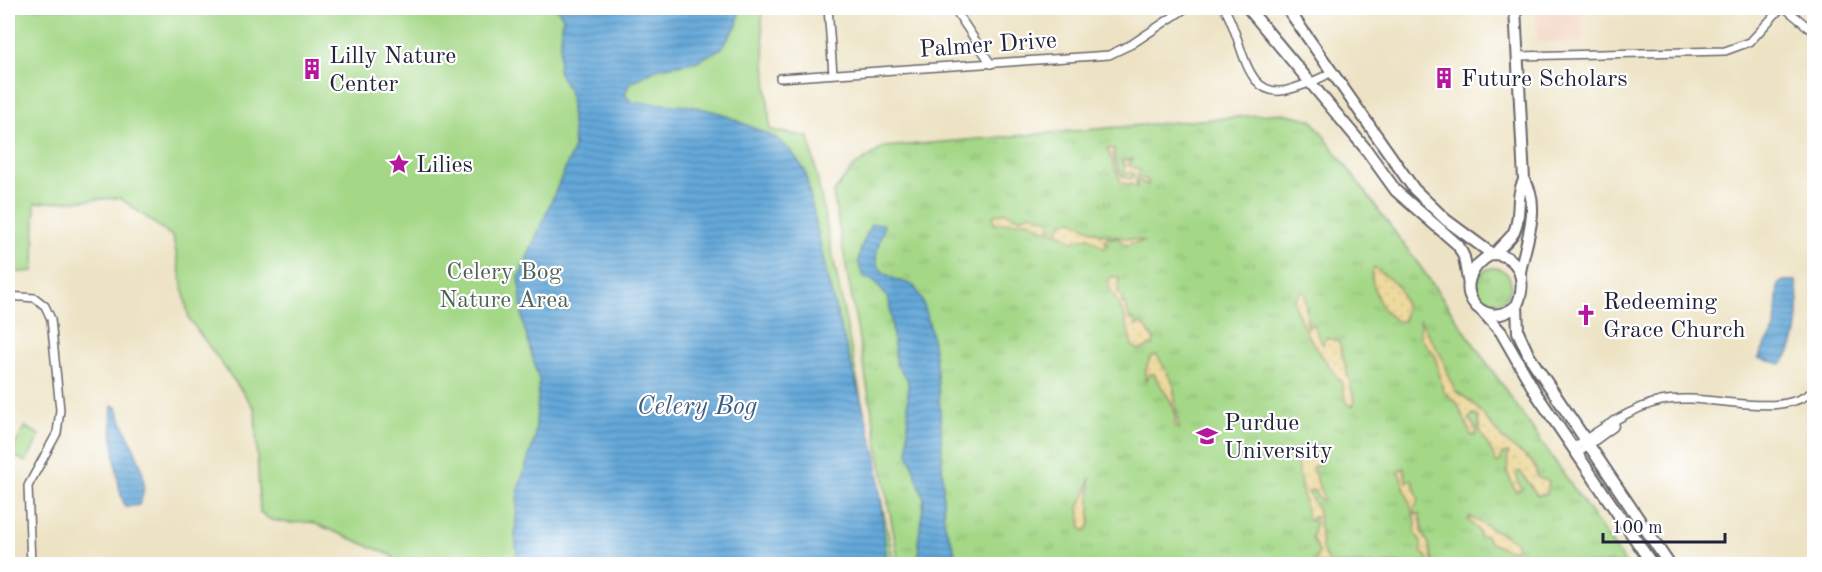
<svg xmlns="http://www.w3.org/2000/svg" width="1822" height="572" viewBox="0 0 1822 572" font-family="'Old Standard TT',serif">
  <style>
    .built { fill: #f3d4bf }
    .grass { fill: url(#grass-tufts); stroke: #637d61; stroke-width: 1.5 }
    .sand { fill: url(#sand-dots); stroke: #887e6c; stroke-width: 1.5 }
    .park { fill: #a4d887; stroke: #637d61; stroke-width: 1.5 }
    .water { fill: url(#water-rules); stroke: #43658a; stroke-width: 1.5 }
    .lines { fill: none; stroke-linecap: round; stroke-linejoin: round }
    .street-casing { stroke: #69666b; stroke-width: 10 }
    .secondary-casing { stroke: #69666b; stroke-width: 14 }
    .primary-casing { stroke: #69666b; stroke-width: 14 }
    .street { stroke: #fff; stroke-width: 7 }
    .secondary { stroke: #fff; stroke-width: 10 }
    .primary { stroke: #fff; stroke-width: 10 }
    .labels { text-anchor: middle; stroke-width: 4.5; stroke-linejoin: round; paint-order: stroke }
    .street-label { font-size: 24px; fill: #22223b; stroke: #fff }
    .poi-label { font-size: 24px; fill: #22223b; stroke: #fff; text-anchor: start }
    .park-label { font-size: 24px; fill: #506256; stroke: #fff }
    .water-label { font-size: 26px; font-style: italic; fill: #405e82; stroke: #fff }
  </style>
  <defs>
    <pattern id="grass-tufts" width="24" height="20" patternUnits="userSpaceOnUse" patternTransform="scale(1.5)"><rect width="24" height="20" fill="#a4d887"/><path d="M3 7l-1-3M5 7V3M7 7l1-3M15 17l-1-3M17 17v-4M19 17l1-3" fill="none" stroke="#8db975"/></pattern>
    <pattern id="sand-dots" width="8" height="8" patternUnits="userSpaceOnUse" patternTransform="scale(1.5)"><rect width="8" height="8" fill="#eeda9e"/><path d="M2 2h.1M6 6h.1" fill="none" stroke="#ccbb89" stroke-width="1.8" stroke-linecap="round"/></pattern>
    <pattern id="water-rules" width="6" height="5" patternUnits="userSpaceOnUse" patternTransform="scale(1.5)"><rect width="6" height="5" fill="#64a8d9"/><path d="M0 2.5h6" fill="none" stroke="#5288b1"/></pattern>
  </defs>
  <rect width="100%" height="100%" fill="#fff"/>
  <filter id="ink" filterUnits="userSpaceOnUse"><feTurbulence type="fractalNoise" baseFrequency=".0167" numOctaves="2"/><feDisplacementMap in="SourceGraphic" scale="12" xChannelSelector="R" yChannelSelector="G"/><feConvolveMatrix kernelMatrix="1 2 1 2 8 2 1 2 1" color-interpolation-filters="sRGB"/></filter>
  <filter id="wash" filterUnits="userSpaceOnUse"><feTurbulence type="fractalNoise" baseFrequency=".008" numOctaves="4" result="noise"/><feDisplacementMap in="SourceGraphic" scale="24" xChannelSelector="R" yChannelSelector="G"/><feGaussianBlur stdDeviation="1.35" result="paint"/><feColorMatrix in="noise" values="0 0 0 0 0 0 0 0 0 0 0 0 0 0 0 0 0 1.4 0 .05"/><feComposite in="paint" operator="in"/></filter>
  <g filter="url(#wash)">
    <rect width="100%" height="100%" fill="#ede3c4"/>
    <path class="built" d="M1536,8H1582L1583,42H1538Z"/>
    <path class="grass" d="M1283,113L1312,120L1422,269L1626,564H899L833,193L854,166L884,147Z
      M1477 285a17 17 0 1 1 34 0a17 17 0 1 1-34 0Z"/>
    <path class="sand" d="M1107,148L1114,149V158L1121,175L1129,179L1133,177L1134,173H1124L1125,165L1121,161L1133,159L1128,165L1140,170L1137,176L1148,180V185L1136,179L1137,187L1121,182Z
      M1005,212L1019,218L1031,214L1050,220L1049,228L1058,230L1063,222L1072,220L1100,234L1145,241L1125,245L1118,238H1108L1104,241L1108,245L1104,248L1088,237L1072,242L1064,235L1042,229L1029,221L994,224L993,216Z
      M1374,267L1399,287L1405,305L1404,321C1385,325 1366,281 1374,267Z
      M1110,277H1119L1118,294L1122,297V304L1125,303L1130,320L1134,319L1136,327L1140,323L1146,327L1154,340L1153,345L1139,350L1132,346L1124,314L1108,285Z
      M1302,291L1305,293C1306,301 1307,325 1308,329L1309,324L1312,323L1323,345L1326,337L1339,342L1355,402L1352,407L1346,402L1342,384L1308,336L1296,310L1294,299Z
      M1420,320L1442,357L1455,391C1477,402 1487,422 1504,440C1512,448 1522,453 1530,460C1535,465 1536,470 1537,477L1549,482L1547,494L1537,495L1520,471L1516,474L1521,489L1516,492L1507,472L1508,453L1502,454L1501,461L1496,463C1492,445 1477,437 1478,417L1473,414L1469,419L1477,430L1475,436L1471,435L1457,403L1443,391L1435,355L1420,338Z
      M1157,355L1173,383L1179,429L1174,426C1181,406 1161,390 1154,374H1150L1145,382L1146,368L1151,357Z
      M1318,445L1321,465L1312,467L1324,499L1321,500L1313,490L1308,492L1318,511L1322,548L1329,564H1313L1319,552L1312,538L1316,517H1313L1311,521L1308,520L1295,454L1297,449Z
      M1404,468L1406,481L1412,480L1419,500L1414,509L1416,515L1420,514L1423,534L1429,544L1433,564H1430L1426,556L1421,552V542L1415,533L1416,522L1399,472V470Z
      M1090,477V525L1085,531L1081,528L1079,506L1086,495Z
      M1470,517L1515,541L1517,548L1510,551L1490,543L1486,536L1480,537L1478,530L1468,520Z"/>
    <path class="park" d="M8,8H761L770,130L809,137L894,564H393V556L311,522L289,523L271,520L260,512L255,409L189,319L173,237L120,198L35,203L34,271L8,273Z
      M25,427L40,435L26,462L10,454Z"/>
    <path class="water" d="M556,8H740L737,25L722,48L698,61L656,69L629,84L625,95L632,102L692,106L720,113L776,138L792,152L805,171L828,281L877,458L887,564H518L515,535L518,490L535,438L539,381L523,323L519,277L574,148L570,94L558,70L563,17Z
      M871,224H883L884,227C877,252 866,267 897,280C903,283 908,282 914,286C944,326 941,465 944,518C945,532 954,543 956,557L950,564H920L918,543L924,499L908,452V380L896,364L889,300L875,281L864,277C852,257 864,244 871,224Z
      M1783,281H1796C1800,306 1800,346 1781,364L1758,358L1775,328L1778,285Z
      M112,405L117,407C124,437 156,472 139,505L126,507C117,497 110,420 112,405Z"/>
  </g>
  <g filter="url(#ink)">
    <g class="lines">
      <defs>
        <path id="street" d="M828,8L833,74
          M954,8L991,64
          M1224,8C1244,38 1243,104 1291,89C1307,84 1319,80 1333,71
          M1785,8L1814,32
          M1518,56L1725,51L1750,42L1781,8
          M780,78L1109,55L1132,44L1186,8
          M8,296L35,298L45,306L51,319L60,410L57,433L28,486L31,564
          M1573,448C1597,431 1632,407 1661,401C1706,391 1779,422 1814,390
          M1577,454L1614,427L1615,423"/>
        <path id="secondary" d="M1495,254C1500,246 1509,241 1514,232C1522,215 1515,197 1524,180L1515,8
          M1520,272C1525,245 1542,204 1524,180"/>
        <path id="primary" d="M1248,8L1365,148L1396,191L1458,245L1464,257L1468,280
          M1287,8L1414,189L1446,220L1492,254
          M1492,254C1521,254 1527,283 1517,305C1484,336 1441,283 1492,254Z
          M1517,305L1518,332L1529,356L1669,564
          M1482,311L1501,332L1537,395L1652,564"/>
      </defs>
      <use href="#street" class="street-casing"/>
      <use href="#secondary" class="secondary-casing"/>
      <use href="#primary" class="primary-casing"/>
      <use href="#street" class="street"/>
      <use href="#secondary" class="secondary"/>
      <use href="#primary" class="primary"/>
    </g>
  </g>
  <defs>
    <symbol id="building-bare" viewBox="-9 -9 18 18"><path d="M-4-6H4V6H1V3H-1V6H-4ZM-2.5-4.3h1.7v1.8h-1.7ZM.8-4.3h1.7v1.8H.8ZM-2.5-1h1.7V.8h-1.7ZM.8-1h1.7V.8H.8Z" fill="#b5179e" stroke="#fff" stroke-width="2.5" paint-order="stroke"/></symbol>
    <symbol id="sight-bare" viewBox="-9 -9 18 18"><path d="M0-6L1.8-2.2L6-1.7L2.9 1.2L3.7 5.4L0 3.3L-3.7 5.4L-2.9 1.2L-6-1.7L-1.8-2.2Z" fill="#b5179e" stroke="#fff" stroke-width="2.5" paint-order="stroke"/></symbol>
    <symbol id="church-bare" viewBox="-9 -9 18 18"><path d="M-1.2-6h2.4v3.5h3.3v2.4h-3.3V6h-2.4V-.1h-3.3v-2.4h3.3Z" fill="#b5179e" stroke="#fff" stroke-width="2.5" paint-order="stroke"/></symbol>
    <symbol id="university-bare" viewBox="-9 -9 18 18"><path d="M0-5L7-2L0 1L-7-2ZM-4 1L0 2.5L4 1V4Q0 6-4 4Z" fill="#b5179e" stroke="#fff" stroke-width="2.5" paint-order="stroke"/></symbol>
  </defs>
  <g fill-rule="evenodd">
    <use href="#building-bare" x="297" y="54" width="30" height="30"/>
    <use href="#building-bare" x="1429" y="63" width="30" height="30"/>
    <use href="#sight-bare" x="384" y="149" width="30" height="30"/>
    <use href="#church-bare" x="1571" y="300" width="30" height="30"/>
    <use href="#university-bare" x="1192" y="421" width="30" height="30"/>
  </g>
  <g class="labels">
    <g class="street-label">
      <text transform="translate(988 44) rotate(-4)" y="8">Palmer Drive</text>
    </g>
    <g class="poi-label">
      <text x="329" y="63">Lilly Nature<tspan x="329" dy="28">Center</tspan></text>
      <text x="1461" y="86">Future Scholars</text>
      <text x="416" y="172">Lilies</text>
      <text x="1603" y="309">Redeeming<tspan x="1603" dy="28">Grace Church</tspan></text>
      <text x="1224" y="430">Purdue<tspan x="1224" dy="28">University</tspan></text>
    </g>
    <g class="park-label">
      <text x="504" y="279">Celery Bog<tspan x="504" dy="28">Nature Area</tspan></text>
    </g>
    <g class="water-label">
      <text x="697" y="414">Celery Bog</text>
    </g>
  </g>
  <rect width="1822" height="572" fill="none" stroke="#fff" stroke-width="30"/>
  <path d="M1603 533v9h122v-9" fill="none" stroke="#22223b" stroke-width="3"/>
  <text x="1612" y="533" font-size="18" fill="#22223b" stroke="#ffffff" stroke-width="4.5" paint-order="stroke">100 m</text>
</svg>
